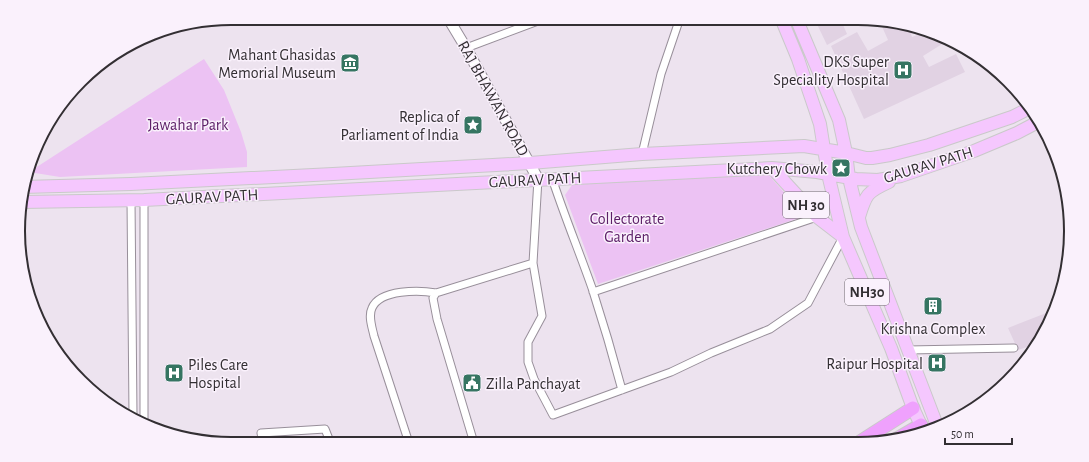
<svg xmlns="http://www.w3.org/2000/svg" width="1089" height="462" viewBox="0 0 1089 462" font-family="'Alegreya Sans',sans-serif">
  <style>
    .built { fill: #e1d2e3 }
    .green { fill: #ecc2f3 }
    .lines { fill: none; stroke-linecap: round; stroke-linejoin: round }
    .street-casing { stroke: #988f9a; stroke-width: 9 }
    .secondary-casing { stroke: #988f9a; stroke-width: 12 }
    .primary-casing { stroke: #cac9ca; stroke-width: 14 }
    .highway-casing { stroke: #cac9ca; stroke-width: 15 }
    .street { stroke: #fff; stroke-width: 7 }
    .secondary { stroke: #fff; stroke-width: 10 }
    .primary { stroke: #f5c7fe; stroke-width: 12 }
    .highway { stroke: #efa1fd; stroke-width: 13 }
    .labels { text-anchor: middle; stroke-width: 3; stroke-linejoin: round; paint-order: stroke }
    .shield { fill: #faf1fc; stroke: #6f696f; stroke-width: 1 }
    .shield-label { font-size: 15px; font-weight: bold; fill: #332f33 }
    .poi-label { font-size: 16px; fill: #332f33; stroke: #faf1fc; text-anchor: end }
    .street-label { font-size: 16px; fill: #332f33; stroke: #faf1fc }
    .park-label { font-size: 16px; fill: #5e2069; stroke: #faf1fc }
    .rim { fill: none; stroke: #332f33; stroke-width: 2 }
  </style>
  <rect width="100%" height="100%" fill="#ede3ef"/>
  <path class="built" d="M814,18H840L847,34L827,45Z
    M880,22L920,28L911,34L912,37L929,31L947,41L923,56L929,67L956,54L965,72L864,119L831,46L857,32L868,51L888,40Z
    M1054,310L1036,344L1018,350L1008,328Z"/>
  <path class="green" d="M204,59L224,90L241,132L247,152V167L60,177L29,172Z
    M766,172L805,216L598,284L565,195L572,185Z"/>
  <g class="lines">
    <defs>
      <path id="street" d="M466,48L546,18
        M642,154L661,74L680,18
        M552,178C564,215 579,251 592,288C603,322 613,356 622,390
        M538,179L533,263L542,316L528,342V362L534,379L553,415L671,372L711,353L770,329L808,303L843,237
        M131,200L133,415
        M593,292L817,217
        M436,293L433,298L437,319L474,443
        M908,350L1014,348
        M144,422V200
        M409,443L374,336C372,327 368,316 372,308C380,289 420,290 436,293L533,263
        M263,444L261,433L325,429L331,444"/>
      <path id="secondary" d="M448,18L466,48L538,179"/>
      <path id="primary" d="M781,18L798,59L820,124L828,174L843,237L891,348L913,408L924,432
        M796,18L839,120L846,153L849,178L861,227L938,428
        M772,168L817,217L843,237
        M23,187L131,184L333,174L530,163L642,154L804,146L846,153L866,158H872L890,155L929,145L1012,117L1028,109
        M22,202L144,200L772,168L817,172L856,179L878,180L901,176L974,151L1017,133L1038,122
        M859,217C866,194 867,192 889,182"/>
      <path id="highway" d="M897,439L921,425
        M860,442L913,408"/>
    </defs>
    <use href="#street" class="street-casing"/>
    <use href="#secondary" class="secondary-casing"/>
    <use href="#primary" class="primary-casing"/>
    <use href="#highway" class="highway-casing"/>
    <use href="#street" class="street"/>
    <use href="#secondary" class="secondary"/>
    <use href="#primary" class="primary"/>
    <use href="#highway" class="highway"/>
  </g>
  <defs>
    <symbol id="museum-square" viewBox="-11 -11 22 22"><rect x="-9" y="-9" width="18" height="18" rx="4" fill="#367562" stroke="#faf1fc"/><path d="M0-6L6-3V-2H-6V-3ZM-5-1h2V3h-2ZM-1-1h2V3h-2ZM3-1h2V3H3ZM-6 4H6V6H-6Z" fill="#fff"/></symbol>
    <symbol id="hospital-square" viewBox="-11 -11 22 22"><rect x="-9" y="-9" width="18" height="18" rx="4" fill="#367562" stroke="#faf1fc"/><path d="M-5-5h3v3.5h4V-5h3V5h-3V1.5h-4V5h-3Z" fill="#fff"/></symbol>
    <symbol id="sight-square" viewBox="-11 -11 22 22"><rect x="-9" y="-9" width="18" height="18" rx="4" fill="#367562" stroke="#faf1fc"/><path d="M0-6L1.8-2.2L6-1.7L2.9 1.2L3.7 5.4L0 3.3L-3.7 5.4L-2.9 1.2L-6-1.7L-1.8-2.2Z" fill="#fff"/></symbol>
    <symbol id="building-square" viewBox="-11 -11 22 22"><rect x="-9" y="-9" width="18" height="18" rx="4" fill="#367562" stroke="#faf1fc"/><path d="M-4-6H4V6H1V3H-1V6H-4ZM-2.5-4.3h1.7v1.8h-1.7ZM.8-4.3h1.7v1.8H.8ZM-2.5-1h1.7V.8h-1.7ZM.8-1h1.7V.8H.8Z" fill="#fff"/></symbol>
    <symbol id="civic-square" viewBox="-11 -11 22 22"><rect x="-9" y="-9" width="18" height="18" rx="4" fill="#367562" stroke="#faf1fc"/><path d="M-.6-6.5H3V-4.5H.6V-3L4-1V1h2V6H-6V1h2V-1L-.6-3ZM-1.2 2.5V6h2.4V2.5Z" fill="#fff"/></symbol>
  </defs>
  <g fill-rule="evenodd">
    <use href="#museum-square" x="339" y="52" width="22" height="22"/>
    <use href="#hospital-square" x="892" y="59" width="22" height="22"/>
    <use href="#sight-square" x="462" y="114" width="22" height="22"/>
    <use href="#sight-square" x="830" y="157" width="22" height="22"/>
    <use href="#building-square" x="922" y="295" width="22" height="22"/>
    <use href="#hospital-square" x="926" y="352" width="22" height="22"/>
    <use href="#hospital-square" x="163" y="362" width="22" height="22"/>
    <use href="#civic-square" x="461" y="372" width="22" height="22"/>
  </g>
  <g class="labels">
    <g class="shield">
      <rect x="783" y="192" width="46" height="26" rx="3"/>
      <rect x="845" y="279" width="44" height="26" rx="3"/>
    </g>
    <g class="shield-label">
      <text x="806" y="210">NH 30</text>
      <text x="867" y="297">NH30</text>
    </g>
    <g class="poi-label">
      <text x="336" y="60">Mahant Ghasidas<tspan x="336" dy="18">Memorial Museum</tspan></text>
      <text x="889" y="67">DKS Super<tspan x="889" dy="18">Speciality Hospital</tspan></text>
      <text x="459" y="122">Replica of<tspan x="459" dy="18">Parliament of India</tspan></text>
      <text x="827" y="174">Kutchery Chowk</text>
      <text x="933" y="334" text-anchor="middle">Krishna Complex</text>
      <text x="923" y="369">Raipur Hospital</text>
      <text x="188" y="370" text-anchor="start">Piles Care<tspan x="188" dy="18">Hospital</tspan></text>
      <text x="486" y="389" text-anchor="start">Zilla Panchayat</text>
    </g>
    <g class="street-label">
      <text transform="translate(494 98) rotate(61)" y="6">RAJ BHAWAN ROAD</text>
      <text transform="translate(928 164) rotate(-17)" y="6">GAURAV PATH</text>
      <text transform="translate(535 179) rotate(-3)" y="6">GAURAV PATH</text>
      <text transform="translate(212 196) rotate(-3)" y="6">GAURAV PATH</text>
    </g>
    <g class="park-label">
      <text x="188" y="130">Jawahar Park</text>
      <text x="627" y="224">Collectorate<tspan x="627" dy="18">Garden</tspan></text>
    </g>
  </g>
  <path d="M0 0H1089V462H0ZM231 25H858A206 206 0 0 1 1064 231V231A206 206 0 0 1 858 437H231A206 206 0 0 1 25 231V231A206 206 0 0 1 231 25Z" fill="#faf1fc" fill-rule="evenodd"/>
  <path class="rim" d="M231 25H858A206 206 0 0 1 1064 231V231A206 206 0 0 1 858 437H231A206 206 0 0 1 25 231V231A206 206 0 0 1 231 25Z"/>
  <path d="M945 438v6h67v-6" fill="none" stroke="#332f33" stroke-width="2"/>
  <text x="951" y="438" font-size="12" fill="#332f33" stroke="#faf1fc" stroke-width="3" paint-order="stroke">50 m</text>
</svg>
